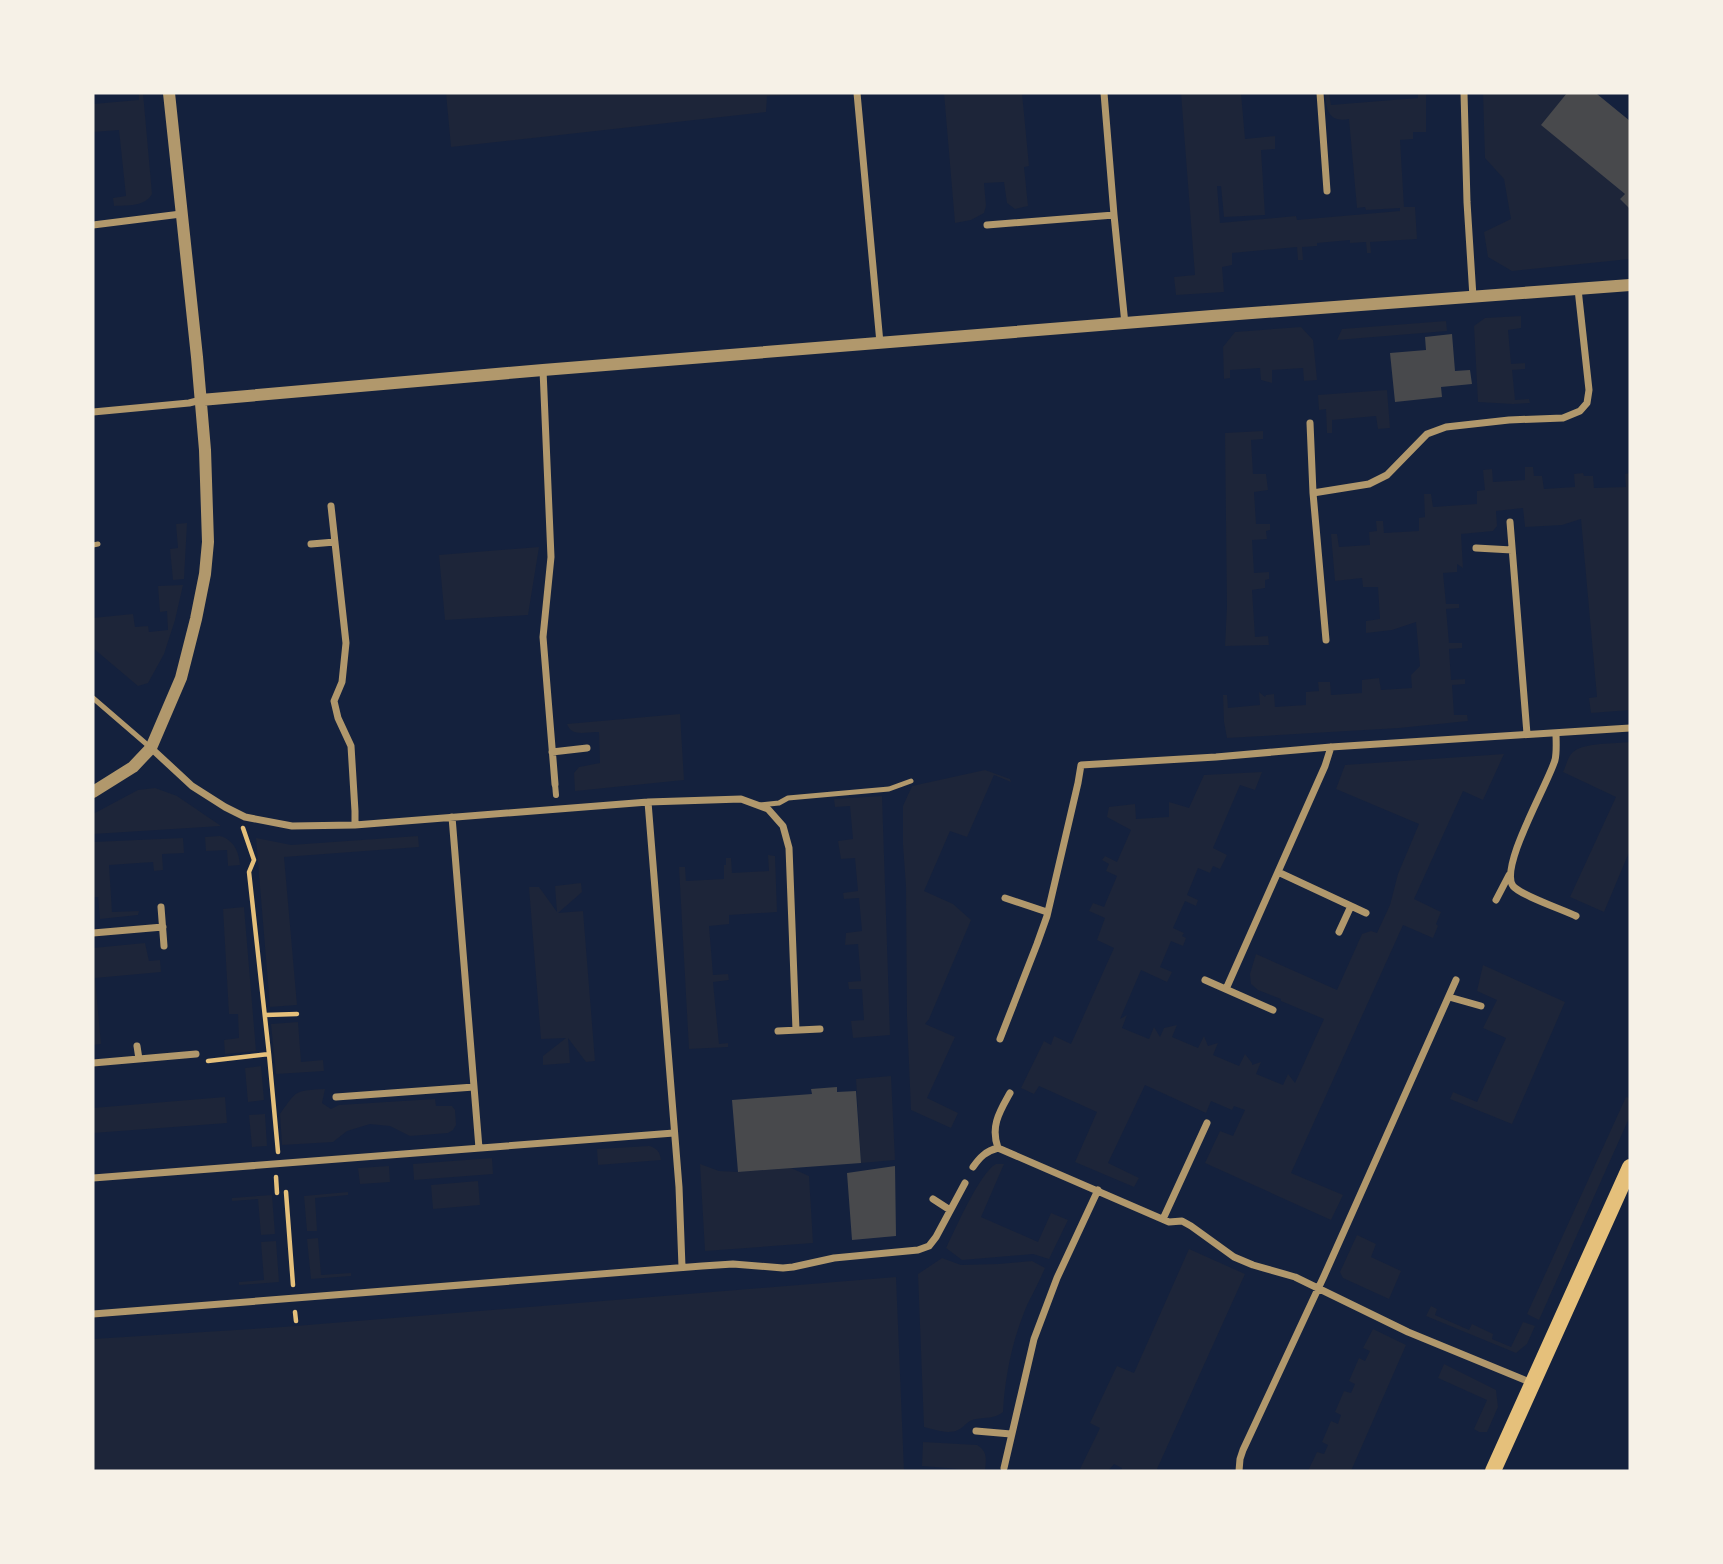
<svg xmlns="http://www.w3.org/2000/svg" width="1723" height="1564" viewBox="0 0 1723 1564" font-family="Signika,sans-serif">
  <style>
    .green { fill: #1d2539 }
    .building { fill: #48494c }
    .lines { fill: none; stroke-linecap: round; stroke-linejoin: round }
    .path { stroke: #e5c07b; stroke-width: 4.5 }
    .service { stroke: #b1986c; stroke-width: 5 }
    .pedestrian { stroke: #b1986c; stroke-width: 6 }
    .minor { stroke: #b1986c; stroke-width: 7 }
    .tertiary { stroke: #b1986c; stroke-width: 12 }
    .primary { stroke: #e5c07b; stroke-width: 16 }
  </style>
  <rect width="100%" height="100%" fill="#14213d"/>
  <path class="green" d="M139,93H143L152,194C145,207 127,205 114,206L113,198L126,196L119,130L93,132V104L139,100Z
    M446,93H838L767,96L766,112L451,147Z
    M944,93H1022L1029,166L1024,167L1028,206L1015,209L1007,203L1004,182L984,183L986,206L984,213L971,220L955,223Z
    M1181,93H1241L1245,139L1275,136V149L1261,150L1265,215L1224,217L1221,186H1217L1220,223L1296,216L1297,220L1400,211V208L1366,210L1365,207L1357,208L1349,119C1329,123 1326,110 1325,93H1329L1331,105L1418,98V93H1426V132H1413V139L1400,140L1404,207H1415L1417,239L1370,242L1371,253H1367L1366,242L1350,243V240L1317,243V246L1302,247L1303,260H1298L1297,247L1232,253V265L1222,267L1224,292L1176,295L1174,277L1195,275Z
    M1483,93H1567L1542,125L1625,194L1620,199L1630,209V259L1512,271L1488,257L1484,232L1511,219L1504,179L1485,158Z
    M1521,316V328L1508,330L1511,364L1525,363V369L1512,370L1515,400L1529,399L1530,403L1513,404L1478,402L1474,326L1485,318Z
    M1446,321L1447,331L1337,340L1342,329Z
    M1301,327L1313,340L1317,380L1304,381L1303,368L1272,370V383L1261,380L1260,368L1230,370V378L1224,379L1223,347L1235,332Z
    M1387,390L1390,428L1378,429L1376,416L1332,420V433H1327L1326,409L1319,410L1318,395Z
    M1263,431V439L1251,440L1253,474H1266L1268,490L1254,492L1256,524H1270V530L1266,531L1267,539L1252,540L1254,573L1269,572V579L1265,580V588L1252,590L1255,637L1268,636L1269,645L1225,646L1227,607L1225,433Z
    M1525,467H1533L1534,476H1542L1544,489L1575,487L1574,474L1583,473L1584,476H1593L1594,488L1626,487L1625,474L1630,473V710L1591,713L1589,698L1597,697L1581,519L1562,525L1525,527L1523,508L1496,511L1497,526L1493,531L1461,534L1463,568L1457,564V572L1443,573L1446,604H1459V608L1446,609L1449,643H1462V648L1449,649L1451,680L1465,679V684L1452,685L1454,715H1467L1468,721L1399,728L1227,738L1224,722L1223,695H1227L1228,708L1260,705L1259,692L1265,697L1266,695L1274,694L1275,707L1306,705V692L1319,691L1318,682H1330L1331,695L1362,693V680L1379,678L1381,690L1412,688L1411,675L1420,666L1416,622L1392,630L1366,633V621L1380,619L1378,587H1363L1362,578L1335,581L1331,534H1337L1339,547L1370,545L1369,532L1377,531L1376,521H1383L1384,533L1419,531V518L1425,517L1424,494H1431L1433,507L1477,504V491L1485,490L1483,470L1492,469L1493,482L1525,480Z
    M187,523L184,579L173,580L170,549L178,548L176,524Z
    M539,547L528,615L445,620L439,555Z
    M183,585L175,620L164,654L148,683L138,686L93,648V618L133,614L135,627L148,626L149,632L168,630L167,611L160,612L158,586Z
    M680,714L684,780L575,791L574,773L579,767L600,763L599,732C587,731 572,738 567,724Z
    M1630,742V850L1604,912L1570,897L1616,797L1563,772C1566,766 1568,756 1573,752C1585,742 1615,744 1630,742Z
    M1504,754L1483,800L1463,791L1414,899L1441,912L1436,924L1438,926L1433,938L1403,925L1291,1173L1343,1195L1331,1220L1205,1163L1220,1131L1233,1136L1245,1110L1234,1106L1232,1110L1211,1101L1206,1113L1145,1085L1108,1163L1139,1178L1134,1187L1075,1162L1097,1112L1039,1086L1034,1094L1021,1088L1044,1041L1051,1045L1054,1036L1071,1044L1114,948L1097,940L1105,918L1089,911L1093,903L1104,907L1117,876L1106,871L1109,864L1102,860L1105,856L1117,862L1131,830L1107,817L1109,807L1135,804L1136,819L1169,817V802L1189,808L1204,775L1262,772L1255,790L1240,785L1213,848L1227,855L1220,869L1213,866L1210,873L1198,868L1187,895L1198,900L1196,906L1185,901L1173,928L1184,933L1182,936L1186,938L1183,946L1171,941L1160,967L1172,972L1167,982L1141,970L1120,1019L1127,1015L1122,1028L1149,1039L1154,1027L1160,1037L1164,1028L1177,1025L1172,1037L1198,1048L1204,1036L1208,1046L1218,1043L1213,1055L1239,1066L1245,1054L1252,1063V1065L1261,1062L1256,1074L1283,1085L1288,1074L1295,1083L1324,1019L1281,1001V999L1258,990L1251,984L1250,974L1256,954L1337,990L1362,934L1371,931L1377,933L1390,905L1398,874L1419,824L1336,789L1345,765Z
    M985,770L1010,779L1011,782L994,775L967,837L950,831L924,891L953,904L971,920L929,1019L925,1024L955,1037L927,1098L958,1113L951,1128L911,1110L907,1017L906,886L903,845V806L912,786Z
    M155,788L177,796L221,826L93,834V814L138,790Z
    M882,796L890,1035L853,1038L851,1021L864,1020L862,989H849L848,982L861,981L858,944L845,945L846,933L862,931L859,898L844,899L843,893L858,891L855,858L841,859L838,841L853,839L850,806L835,807L834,799Z
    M220,836C234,840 239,852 240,865L228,866L227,850L206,851L205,837Z
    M418,836L419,847L284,857L297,1005L270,1007L256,838L291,845Z
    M183,838L184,853L162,854L163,870L154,871L153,862L109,865L112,912L139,911L138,915L100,919L98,897H94L93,842Z
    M768,855L775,856L777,912L729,915V924L709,926L713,975L728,974L729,980L713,982L719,1044L728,1043V1047L689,1049L679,867H685L686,881L724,879V865H726V858H731L732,873L769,871Z
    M581,883L582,892L558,913L583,911L595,1061L586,1062L568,1038L570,1063L543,1065V1056L566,1038L541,1039L529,887H539L557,912L555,886Z
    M244,907L256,1051L225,1054L224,1040L239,1038L238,1014H229L223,909Z
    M145,943L149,961L160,960L161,972L95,978L101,1044L93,1045V948Z
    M1483,965L1565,1002L1512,1124L1450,1099L1453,1092L1477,1102L1506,1038L1483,1028L1497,1000L1477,991Z
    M298,1022L301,1062L323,1060L324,1071L276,1074L271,1024Z
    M261,1066L264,1100L248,1102L245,1068Z
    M891,1076L895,1160L861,1163L856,1079Z
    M325,1089L322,1103L331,1109L339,1105L435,1099L436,1106H452L455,1110L456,1125L453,1130L448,1133L410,1136L390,1126L370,1124L347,1131L333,1142L282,1145L280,1114C298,1089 294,1091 325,1089Z
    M225,1097L227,1123L93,1133V1108Z
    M1626,1097L1630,1098V1116L1539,1320L1527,1314Z
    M265,1114L267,1146L252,1147L249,1115Z
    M649,1146C657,1148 660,1152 661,1160L598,1165L597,1149Z
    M492,1158L493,1174L414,1180L413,1164Z
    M700,1164L719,1171L738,1172L791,1168L809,1176L813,1243L705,1251Z
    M996,1164H1004L981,1217L1038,1242L1051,1213L1068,1220L1049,1259L1033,1254L962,1260L946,1248C955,1230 980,1172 996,1164Z
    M389,1166L390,1182L360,1184L358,1168Z
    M478,1181L480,1205L433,1209L431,1185Z
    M348,1192V1195L315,1198L317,1231H307L304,1196Z
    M272,1195L275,1234L261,1235L258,1199L232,1201V1198Z
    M1357,1235L1376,1244L1371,1257L1401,1271L1389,1299L1343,1278L1340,1272Z
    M318,1238L321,1275L351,1273V1276L311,1279L307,1239Z
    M276,1241L279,1282L239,1285V1282L264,1280L261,1242Z
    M1189,1249L1245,1274L1157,1469L1160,1471H1121L1122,1468L1114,1464L1108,1471H1079L1100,1428L1090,1423L1114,1372L1117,1366L1134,1373Z
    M942,1258L961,1265L999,1264L1032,1261L1045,1268C1040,1280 1034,1291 1028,1303C1013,1337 1005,1375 1003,1412C994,1419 987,1417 976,1419C967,1420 965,1427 958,1430C947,1435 934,1429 924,1427L918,1274Z
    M896,1277L904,1471H93V1339L283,1327Z
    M1431,1306L1437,1309L1435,1315L1469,1330L1472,1324L1493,1334L1492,1339L1511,1347L1523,1322L1535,1326L1527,1344L1516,1353L1426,1316Z
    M1373,1329L1406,1345L1351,1471H1308L1317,1452L1324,1454L1328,1445L1322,1442L1331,1421L1338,1424L1341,1415L1335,1412L1344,1391L1351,1393L1355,1384L1349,1381L1359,1358L1365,1361L1370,1351L1363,1348Z
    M1444,1364L1496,1390L1498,1407L1487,1432H1479L1474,1429L1487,1400L1438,1378Z
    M923,1442L977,1445C988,1451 986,1460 985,1471L922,1466Z"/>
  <path class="building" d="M1567,93H1598L1597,94L1630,121V209L1620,199L1625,194L1541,125Z
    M1452,334L1455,371L1470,370L1472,384L1441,387L1442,397L1395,402L1390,353L1426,350L1425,337Z
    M837,1087V1092L856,1091L861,1163L738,1172L732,1100L812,1094L811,1089Z
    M895,1166L896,1236L852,1240L847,1173Z"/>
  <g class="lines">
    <path class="path" d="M243,828L254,860L249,872L269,1054
      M265,1015L297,1014
      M208,1061L269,1054L278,1152
      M276,1177L277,1193
      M286,1192L293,1285
      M295,1312L296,1321"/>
    <path class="service" d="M93,545L98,544
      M93,698L151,748
      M760,805L779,803L788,798L889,789L911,781"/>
    <path class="pedestrian" d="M555,784L556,795"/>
    <path class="minor" d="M857,93L880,343
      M1104,93L1114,215L1125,324
      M1320,93L1327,191
      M1464,93L1467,202L1473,297
      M93,225L181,214
      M987,225L1114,215
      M543,370L551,557L543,637L555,784
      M93,412L189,403L201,400
      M1310,423L1313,493L1326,640
      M1313,493L1369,484L1387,475L1427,434L1446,427L1509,420L1563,418L1580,411L1587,403L1589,390L1578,289
      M331,506L346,643L342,682L334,701L338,718L351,746L355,811V825
      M1510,522L1527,734
      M311,544L335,542
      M1476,548L1512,550
      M1556,733C1556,741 1557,752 1555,760C1548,784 1499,867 1513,886C1520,895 1564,910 1576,916
      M151,748L192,786L225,807L245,817L292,826L355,825L648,802L741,799L768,809L783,826L789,848L796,1030
      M552,752L587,748
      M648,802L679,1187L682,1267
      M452,817L479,1148
      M1278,872L1366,913
      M1005,898L1047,912
      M1496,900L1509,875
      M161,907L164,946
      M1339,932L1351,906
      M93,933L163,927
      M1205,980L1273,1010
      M1226,989L1325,766L1331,747
      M1449,997L1481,1006
      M778,1031L820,1029
      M1000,1039L1037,944L1047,916L1078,783L1081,765L1216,757L1331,747L1630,728
      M137,1046L139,1059
      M93,1063L196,1054
      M1010,1093C1000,1111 990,1126 998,1148L1169,1222L1182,1221L1191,1226L1234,1257L1253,1265L1295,1277L1408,1332L1532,1383
      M336,1097L474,1087
      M973,1167C980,1157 986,1151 998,1148
      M93,1178L674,1133
      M933,1199L950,1210
      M1163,1219L1207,1123
      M93,1314L702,1266L733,1264L783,1268L793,1267L834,1258L918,1250L929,1246L936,1237L965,1183
      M976,1431L1011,1434
      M1004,1468L1034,1339L1057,1278L1098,1190
      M1239,1471L1240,1459L1243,1450L1324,1276L1456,980"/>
    <path class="tertiary" d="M201,400L543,370L1212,316L1630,285
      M93,792L133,767L151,748L181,678L196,619L205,574L208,542L205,450L197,357L169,93"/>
    <path class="primary" d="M1493,1471L1630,1167"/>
  </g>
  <rect width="1723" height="1564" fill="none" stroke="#f6f1e7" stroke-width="189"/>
</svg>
